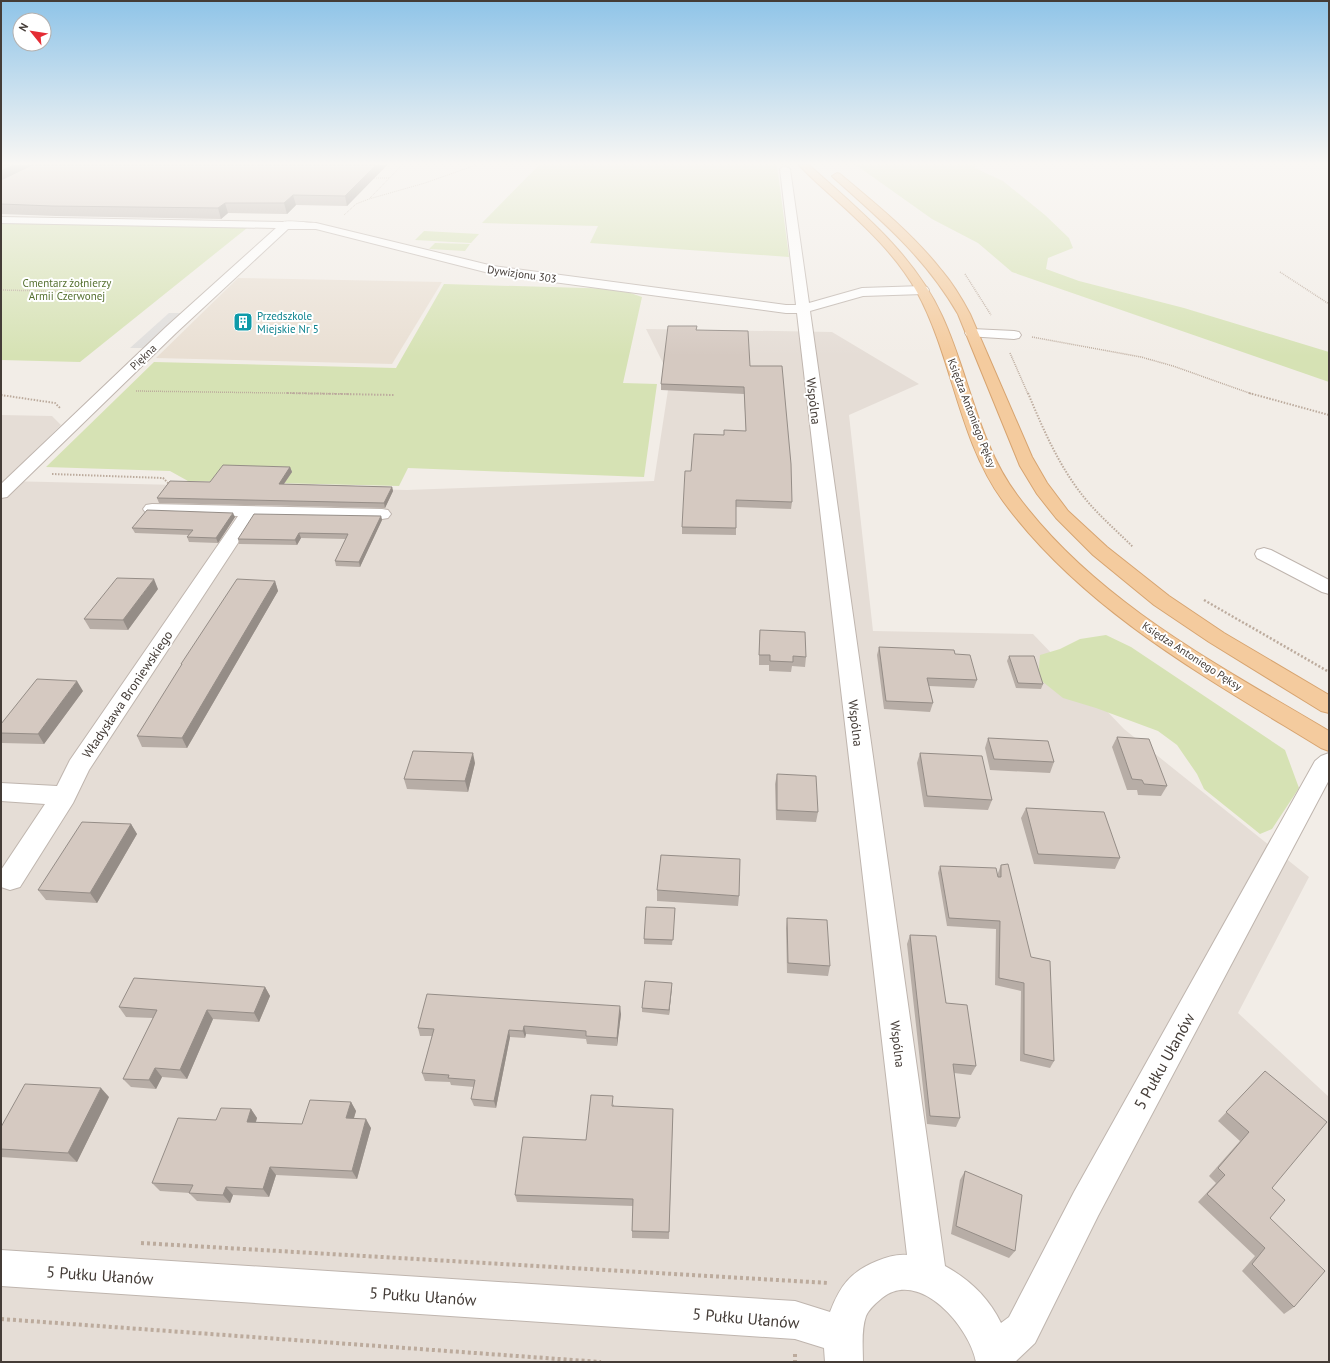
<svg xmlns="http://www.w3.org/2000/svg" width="1330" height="1363" viewBox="0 0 1330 1363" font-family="'PT Sans',sans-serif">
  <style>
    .residential { fill: #e5ddd6 }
    .education { fill: #e9dfd3 }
    .green { fill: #d6e2b4 }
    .parking { fill: #e0dedc }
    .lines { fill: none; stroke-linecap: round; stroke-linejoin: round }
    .minor-casing { stroke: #bfb5ae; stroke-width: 2 }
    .major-casing { stroke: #d7a470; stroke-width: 2 }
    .path-far4 { stroke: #bcab9d; stroke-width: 1; stroke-dasharray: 1 1; stroke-linecap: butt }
    .path-far3 { stroke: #bcab9d; stroke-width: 1.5; stroke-dasharray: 1 1; stroke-linecap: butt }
    .path-far2 { stroke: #bcab9d; stroke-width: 2; stroke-dasharray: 1.5 1.5; stroke-linecap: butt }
    .path-far1 { stroke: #bcab9d; stroke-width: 2.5; stroke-dasharray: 2 2; stroke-linecap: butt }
    .path { stroke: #bcab9d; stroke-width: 4; stroke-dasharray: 3 3; stroke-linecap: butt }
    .minor { fill: #fff; fill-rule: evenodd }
    .major { fill: #f4cb9e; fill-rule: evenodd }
    .wall { fill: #b7ada6 }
    .shaded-wall { fill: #958d87 }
    .building { fill: #d5c9c1; stroke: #958d87 }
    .labels { text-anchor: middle; stroke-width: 4; stroke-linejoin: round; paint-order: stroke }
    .far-street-label { font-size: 11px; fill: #443c37; stroke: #fff }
    .far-park-label { font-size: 11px; fill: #557030; stroke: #fff }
    .far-culture-label { font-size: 11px; fill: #0d838f; stroke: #fff; text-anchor: start }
    .street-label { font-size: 13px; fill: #443c37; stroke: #fff }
    .near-street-label { font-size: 16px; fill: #443c37; stroke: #fff }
  </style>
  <rect width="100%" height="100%" fill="#f2ede7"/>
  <path class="residential" d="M646,329L832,332L919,384L849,415L873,631L1033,634L1124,729L1309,877L1238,1013L1329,1097V1362H1V415L52,416L61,425L4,481L407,490L654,481L670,377Z"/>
  <path class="education" d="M238,278L442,282L392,364L156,358Z"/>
  <path class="green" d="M539,165H777L789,257L590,243L598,226L482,223Z
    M856,165H975V168L1003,181L1045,215L1069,238L1073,248L1048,258L1046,269L1079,281L1184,308L1329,352V382L1012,272L978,243L932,219Z
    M1,222L21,223L247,228L80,362L1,360Z
    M424,231L479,234L471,243L415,240Z
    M435,243L470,244L465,251L429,249Z
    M444,284L619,289L642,297L623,383L657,384L644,477L408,468L399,486L188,481L170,471L46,467L154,362L396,368Z
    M1106,635L1131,647L1285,750L1299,788L1272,829L1260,834L1204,789L1197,774L1177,745L1158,731L1096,708L1063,698L1038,678L1040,655L1060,649L1080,639Z"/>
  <path class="parking" d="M169,313H184L147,348H130Z"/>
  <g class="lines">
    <defs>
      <path id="minor" d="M785,166L790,169L809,303L862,288L923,286L927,287L929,290L927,293L923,294L863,296L810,311L945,1266C969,1279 989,1298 1001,1323L1009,1317L1074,1192L1315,761L1321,756L1329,753V780L1098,1216L1035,1343L1015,1362H976C970,1328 920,1268 882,1298C876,1303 869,1309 866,1316C861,1330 863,1348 863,1362H825L824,1348L795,1339L1,1286V1250L795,1301L830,1312C840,1286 850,1272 877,1261C887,1257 897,1254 907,1255L797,313H786L493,274L316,229H288L176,333L7,497L1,498V484L166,327L276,228L1,223V217L283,222C288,220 308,223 316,223L493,266L786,305H796L780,169Z
        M972,329L1014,331L1019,332L1021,335L1019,338L1014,339L967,336L965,333L967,330Z
        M152,504L382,509L388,510L391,514L388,518L382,519L255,517L89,770L73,803L20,887L10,890L1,887V870L45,804L1,801V783L57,786L70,760L238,516L152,514L146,513L143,509L146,505Z
        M1264,548L1271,550L1329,580V594L1322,592L1257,558L1255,554L1257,550Z"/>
      <path id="major" d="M799,165H809C859,210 914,254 942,316C969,374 978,443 1017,495C1096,602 1218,665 1329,731V751L1321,748C1207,678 1084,611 1003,501C958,439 953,358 917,292C897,256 865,226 835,199C823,188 810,177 799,165Z
        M837,173L840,174C876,204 913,234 942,271C953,284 962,299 970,314L1032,457L1047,483L1068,511L1107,547L1169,596L1224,633L1329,695V713L1321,711L1209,642L1154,605L1093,555L1056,518L1037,494L1020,466L958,314C925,257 882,221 834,178L832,176Z"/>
    </defs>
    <use href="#minor" class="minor-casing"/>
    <use href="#major" class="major-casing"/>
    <path class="path-far4" d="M372,178H389
      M370,198L402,165
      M344,215L356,204L369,199L425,183L476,165"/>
    <path class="path-far3" d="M1280,272L1329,304
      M965,274L991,315
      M1,290L89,292
      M1032,337L1141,357L1173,366L1252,394
      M1010,353L1028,394
      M136,391L351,394"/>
    <path class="path-far2" d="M287,393L394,395
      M1028,393C1043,429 1059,466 1083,496C1098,515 1116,530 1133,547
      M1249,393L1329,415
      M1,395L55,403L60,408
      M52,474L163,478L169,484"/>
    <path class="path-far1" d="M1204,600L1329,672"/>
    <path class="path" d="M141,1243L829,1283
      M1,1319L601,1362
      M795,1354V1362"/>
    <use href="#minor" class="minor"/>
    <use href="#major" class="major"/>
  </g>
  <path class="wall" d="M1,165H387L347,206L296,205L287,214L228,213L221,219L56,216L1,214Z
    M696,330L750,366L792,502L791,509L736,507V535L682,534V527L691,471L724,435L746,431L744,394L661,390V384Z
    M290,467L292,472L284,484L392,487L393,491L385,508L159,503L157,498L210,482Z
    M381,516L382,520L360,567L336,566L335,561L346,539L301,538L297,545L239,544L238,539Z
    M235,517L218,543L189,542L187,537L189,535L135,533L132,528Z
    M275,581L278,591L187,748L142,747L137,736L182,666L181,664Z
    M158,589L128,630L90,629L84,619Z
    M760,630L806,657L805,667L792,666L791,672L769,671V665H759V640Z
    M879,647L955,654L977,680L974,688L929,686L933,703L930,712L884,709L877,655Z
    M1009,656L1043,684L1041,689L1016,688L1007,661Z
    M83,691L44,744L2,743L1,742V724Z
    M1117,737L1167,786L1161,796L1138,795L1137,790H1127L1112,747Z
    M988,738L1054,762L1050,773L990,770L985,748Z
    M920,753L992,800L988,810L924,807L917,763Z
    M475,763L468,792L407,789L404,779Z
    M777,774L818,812L816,822L776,820L775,784Z
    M1026,808L1120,858L1115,869L1034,864L1021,818Z
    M131,824L137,834L97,903L46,900L38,890Z
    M1001,865L1054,1061L1050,1068L1020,1061L1021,991L995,985L996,929L947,926L938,873L940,866L998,875V873Z
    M657,890L739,896L738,906L657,901Z
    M675,908L672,945L644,944V939Z
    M787,918L830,966L828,976L787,973L786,928Z
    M910,935L946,1003L976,1066L971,1075L954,1073L960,1118L956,1127L927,1124L907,944Z
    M672,983L669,1015L642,1012V1008Z
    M265,987L270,996L259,1022L213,1019L187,1079L162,1077L156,1089L131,1087L123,1079L153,1018L126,1017L119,1007Z
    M621,1014L617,1046L587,1044L586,1039L526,1034L525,1038L510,1037L496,1108L474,1106L471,1099L474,1087L451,1085L450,1082L425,1081L422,1073L432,1036H420L418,1028Z
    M1265,1071L1272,1188L1270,1218L1294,1307L1284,1314L1242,1271L1255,1256L1198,1202L1216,1183L1209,1176L1240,1141L1218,1121Z
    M109,1097L77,1162L1,1157V1127Z
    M351,1102L356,1111L354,1118L371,1128L357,1179L276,1175L269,1197L233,1195L230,1203L197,1201L189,1193H190L160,1191L152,1183L216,1120L251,1109L257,1118L256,1122L302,1124Z
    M614,1104V1107L673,1109L669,1239L632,1238V1231L633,1206L517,1202L515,1195L586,1140Z
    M965,1171L1015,1251L1009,1258L951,1234L960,1180Z"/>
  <path class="shaded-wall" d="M14,165H36L1,183V171Z
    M376,165H387L347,206L345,196Z
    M293,195L296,205L287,214L284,203Z
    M225,203L228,213L221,219L218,208Z
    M290,467L292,472L281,488L279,484Z
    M392,487L393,491L385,508L384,503Z
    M233,513L235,517L218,543L216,538Z
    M381,516L382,520L360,567L359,562Z
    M299,533L301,538L297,545L295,540Z
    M154,579L158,589L128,630L123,620Z
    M275,581L278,591L187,748L182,738Z
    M77,681L83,691L44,744L38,734Z
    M473,753L475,763L468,792L465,781Z
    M131,824L137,834L97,903L90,893Z
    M672,983V988L669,1015V1010Z
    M265,987L270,996L259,1022L254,1013Z
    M620,1006L621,1014L617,1046V1038Z
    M207,1010L213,1019L187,1079L180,1070Z
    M524,1026L526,1034L525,1038L523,1031Z
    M509,1030L510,1037L496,1108L494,1101Z
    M155,1068L162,1077L156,1089L149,1080Z
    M101,1088L109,1097L77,1162L68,1153Z
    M351,1102L356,1111L351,1127L346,1118Z
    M251,1109L257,1118L253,1130L247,1122Z
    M366,1119L371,1128L357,1179L352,1171Z
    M270,1167L276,1175L269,1197L263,1189Z
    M226,1187L233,1195L230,1203L223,1195Z"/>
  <path class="building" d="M1,165H14L1,171Z
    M32,165H376L345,196L293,195L284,203H225L218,208L52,206L1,204V180Z
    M668,326H697L696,330L748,331L750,366H782L791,464L792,502L736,500V528L682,527L685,471H691L694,434L724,435V430L746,431L744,387L661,384Z
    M223,465L290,467L279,484L392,487L384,503L157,498L170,481L210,482Z
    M147,510L233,513L216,538L187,537L193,530L132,528Z
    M254,514L381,516L359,562L335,561L348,534L299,533L295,540L238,539Z
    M117,578L154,579L123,620L84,619Z
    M237,579L275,581L182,738L137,736L182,664H181Z
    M760,630L805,632L806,657L793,656V662L770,661V655H759Z
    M879,647L954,650L955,654L970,655L977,680L927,678L933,703L886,701Z
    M1009,656H1034L1043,684L1018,683Z
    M37,679L77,681L38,734L1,733V724Z
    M1117,737L1149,739L1167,786L1144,784L1142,780L1132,779Z
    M988,738L1048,741L1054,762L994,759Z
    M413,751L473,753L465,781L404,779Z
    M920,753L982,756L992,800L927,796Z
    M777,774L816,776L818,812L777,810Z
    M1026,808L1104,812L1120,858L1038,854Z
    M82,822L131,824L90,893L38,890Z
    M661,855L740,859L739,896L657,890Z
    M1008,864L1031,957L1050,961L1054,1061L1024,1054V983L999,978L1000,921L949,918L940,866L996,868L998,877H1001V865Z
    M646,907L675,908L673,940L644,939Z
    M787,918L827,920L830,966L788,963Z
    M910,935L936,936L946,1003L967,1005L976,1066L953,1064L960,1118L930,1116Z
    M134,978L265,987L254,1013L207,1010L180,1070L155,1068L149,1080L123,1079L157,1010L119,1007Z
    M645,981L672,983L669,1010L642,1008Z
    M427,994L620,1006L617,1038L586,1036V1031L524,1026L523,1031L509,1030L494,1101L471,1099L475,1080L448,1078L449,1075L422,1073L434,1029L418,1028Z
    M1265,1071L1327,1122L1272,1188L1285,1200L1270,1218L1325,1271L1294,1307L1252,1264L1265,1248L1207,1194L1225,1175L1218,1168L1249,1132L1226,1112Z
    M25,1084L101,1088L68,1153L1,1149V1127Z
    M591,1095L613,1096L612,1106L673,1109L669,1232L632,1231L633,1199L515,1195L523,1137L586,1140Z
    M310,1100L351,1102L346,1118L366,1119L352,1171L270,1167L263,1189L226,1187L223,1195L189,1193L193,1185L152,1183L178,1118L216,1120L221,1108L251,1109L247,1122L302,1124Z
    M965,1171L1022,1195L1015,1251L956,1226Z"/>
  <linearGradient id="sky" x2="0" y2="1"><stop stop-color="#8fc4e8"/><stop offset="0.46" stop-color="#f9f7f4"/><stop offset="1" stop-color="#f9f7f4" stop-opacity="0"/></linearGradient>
  <rect width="1330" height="356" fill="url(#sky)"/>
  <defs>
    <symbol id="building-square" viewBox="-11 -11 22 22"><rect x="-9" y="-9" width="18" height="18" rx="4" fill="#0f9aa8" stroke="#fff"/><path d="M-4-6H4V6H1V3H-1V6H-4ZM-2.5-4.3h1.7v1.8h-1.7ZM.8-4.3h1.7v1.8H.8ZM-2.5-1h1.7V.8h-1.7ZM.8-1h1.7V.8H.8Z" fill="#fff"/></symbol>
  </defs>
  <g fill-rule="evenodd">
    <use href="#building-square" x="232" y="311" width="22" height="22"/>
  </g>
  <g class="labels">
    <g class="far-street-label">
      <text transform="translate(522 274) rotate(8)" y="4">Dywizjonu 303</text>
      <text transform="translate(143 357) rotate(-44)" y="4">Piękna</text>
      <text transform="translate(972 413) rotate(69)" y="4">Księdza Antoniego Pęksy</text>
      <text transform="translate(1192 656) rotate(33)" y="4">Księdza Antoniego Pęksy</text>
    </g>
    <g class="far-park-label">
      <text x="67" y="287">Cmentarz żołnierzy<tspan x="67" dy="13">Armii Czerwonej</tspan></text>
    </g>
    <g class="far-culture-label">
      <text x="257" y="320">Przedszkole<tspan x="257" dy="13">Miejskie Nr 5</tspan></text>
    </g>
    <g class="street-label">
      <text transform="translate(814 401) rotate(83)" y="5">Wspólna</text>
      <text transform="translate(127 694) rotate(-56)" y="5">Władysława Broniewskiego</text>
      <text transform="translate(856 723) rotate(83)" y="5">Wspólna</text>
      <text transform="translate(898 1044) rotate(83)" y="5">Wspólna</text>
    </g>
    <g class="near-street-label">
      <text transform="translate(1164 1061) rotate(-61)" y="6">5 Pułku Ułanów</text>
      <text transform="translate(100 1275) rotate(4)" y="6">5 Pułku Ułanów</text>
      <text transform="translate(423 1296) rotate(4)" y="6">5 Pułku Ułanów</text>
      <text transform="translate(746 1318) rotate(5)" y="6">5 Pułku Ułanów</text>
    </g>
  </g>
  <rect width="1330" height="1363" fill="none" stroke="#443c37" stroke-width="4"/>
  <g transform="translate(32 32) rotate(300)"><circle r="19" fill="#ffffff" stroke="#b4b1af"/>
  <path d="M0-3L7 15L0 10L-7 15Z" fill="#e42c34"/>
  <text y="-6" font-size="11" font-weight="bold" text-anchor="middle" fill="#443c37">N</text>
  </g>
</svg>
